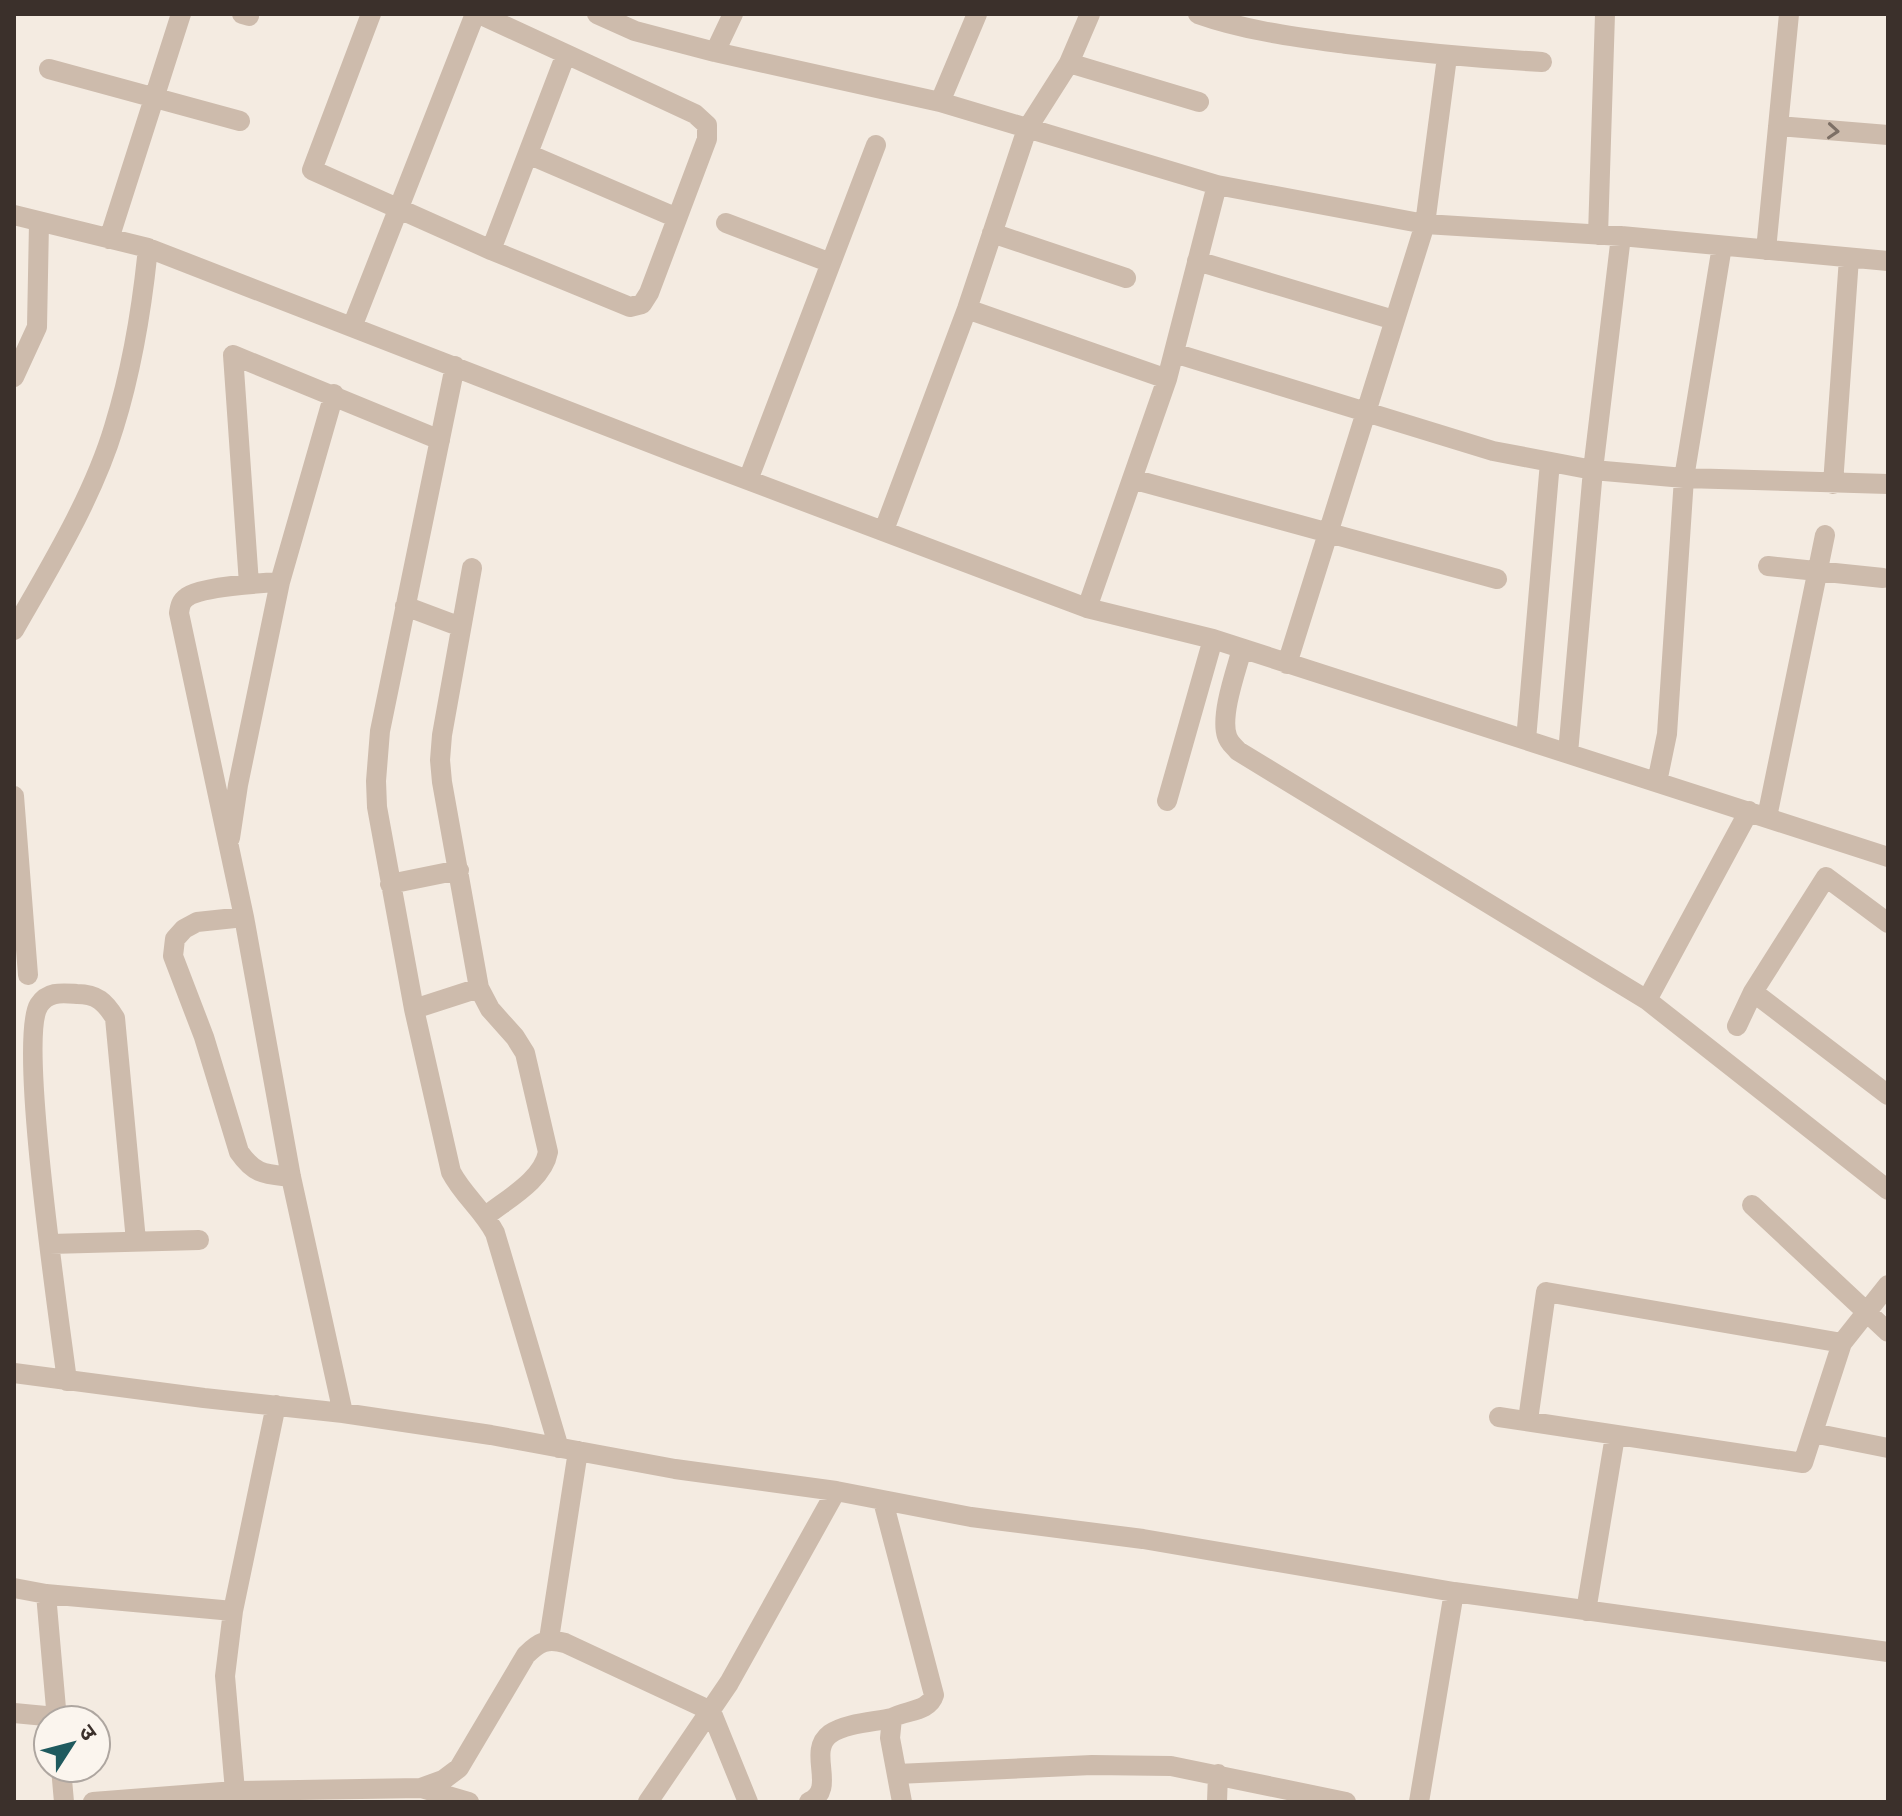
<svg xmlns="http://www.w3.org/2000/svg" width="1902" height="1816" viewBox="0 0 1902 1816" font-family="Ubuntu,'Noto Sans Devanagari',sans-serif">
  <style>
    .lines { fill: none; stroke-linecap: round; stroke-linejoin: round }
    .minor { stroke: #cdbbac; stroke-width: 20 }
    .oneway { stroke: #7d6f65 }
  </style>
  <rect width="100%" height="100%" fill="#f4ebe1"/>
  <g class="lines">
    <path class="minor" d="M242,14L249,16
      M371,14L312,170L491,250L566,54L479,14
      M597,14L635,31L715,52L940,102L1217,185L1425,224L1621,236L1888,261
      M1198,14C1246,31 1296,37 1347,44C1412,52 1476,58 1542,62
      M715,52L733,14
      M1069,63L1199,102
      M49,69L240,121
      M940,102L977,14
      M1778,126L1888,135
      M528,154L677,218
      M14,215L148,248L684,456L1087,608L1213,639L1888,857
      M726,223L831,263
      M992,233L1126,278
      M1598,235L1605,14
      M109,239L181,14
      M491,250L630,307L642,304L649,293L707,139V125L695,114L566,54
      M1766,250L1789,14
      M1197,261L1394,320
      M967,309L1167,379
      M352,327L475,14
      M1174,353L1493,451L1593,470L1684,478L1888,484
      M455,366L380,731L376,781L377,807L414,1009L451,1172C463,1195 483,1210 495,1233L559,1448
      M14,377L37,327L39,223
      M1132,479L1497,579
      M748,480L876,145
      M1833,484L1849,258
      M884,530L967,309L1027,129L1069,63L1090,14
      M1768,566L1883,578
      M472,568L442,735L440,760L442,782L479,988L490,1009L515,1037L525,1053L548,1152C543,1180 507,1199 486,1216
      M280,582C261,583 201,587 187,597C181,601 180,606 179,613L244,917L291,1177L343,1413
      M249,584L233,355L440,440
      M405,606L461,627
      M1087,608L1167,379L1217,185
      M14,630C50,567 93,497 114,427C132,369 142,308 148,248
      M1242,649C1236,671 1220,715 1227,736C1229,743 1234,746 1238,751L1647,1000L1888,1190
      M1287,664L1425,224L1447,57
      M1526,740L1550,462
      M1568,753L1593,470L1621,236
      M1657,782L1667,734L1684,478L1722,246
      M14,796L28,975
      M1167,801L1213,639
      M1767,817L1825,535
      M230,838L238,785L280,582L334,394
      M390,884L459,870
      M244,917L197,922L184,929L175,939L173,956L204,1037L239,1152C255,1175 265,1174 291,1177
      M1753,992L1888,1095
      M1647,1000L1749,811
      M414,1009L479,988
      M1737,1026L1753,992L1826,877L1888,923
      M1752,1205L1888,1332
      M50,1244L199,1240
      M14,1373L204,1398L343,1413L491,1435L675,1469L836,1491L971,1517L1143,1539L1454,1592L1888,1652
      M67,1381C60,1324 17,1039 39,1005C48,991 62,993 77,994C97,994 105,1002 115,1018L136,1241
      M1499,1417L1803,1463L1842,1343L1888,1285
      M1528,1420L1546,1292L1842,1343
      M1813,1433L1888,1448
      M883,1501L934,1695C929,1712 906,1710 892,1718L890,1738L902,1802
      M14,1588L46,1594L233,1611
      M46,1594L57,1720
      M1586,1611L1615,1436
      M549,1639L578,1451
      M14,1713L56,1717
      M61,1768L64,1802
      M897,1774L1092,1765L1171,1766L1346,1802
      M421,1788L469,1802
      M235,1791L225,1676L233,1611L276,1405
      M93,1802L235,1791L421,1788L443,1780L459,1768L526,1655C539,1642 547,1638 565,1643L711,1711L748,1802
      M648,1802L729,1683L836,1491
      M809,1802C838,1789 806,1752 830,1734C846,1723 874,1722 892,1718
      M1217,1802L1218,1774
      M1419,1802L1454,1592"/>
  </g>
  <defs><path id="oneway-chevron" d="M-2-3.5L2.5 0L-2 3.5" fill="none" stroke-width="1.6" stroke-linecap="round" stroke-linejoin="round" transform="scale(2)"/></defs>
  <use class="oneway" href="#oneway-chevron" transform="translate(1833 131) rotate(4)"/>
  <rect width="1902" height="1816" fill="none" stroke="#3b302b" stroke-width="32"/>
  <g transform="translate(72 1744) rotate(54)"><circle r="38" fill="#fbf5ee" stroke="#aea6a0" stroke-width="2"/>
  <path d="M0-6L14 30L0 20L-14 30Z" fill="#1f5a5e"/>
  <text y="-12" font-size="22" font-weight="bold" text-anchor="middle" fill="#3b302b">उ</text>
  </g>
</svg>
